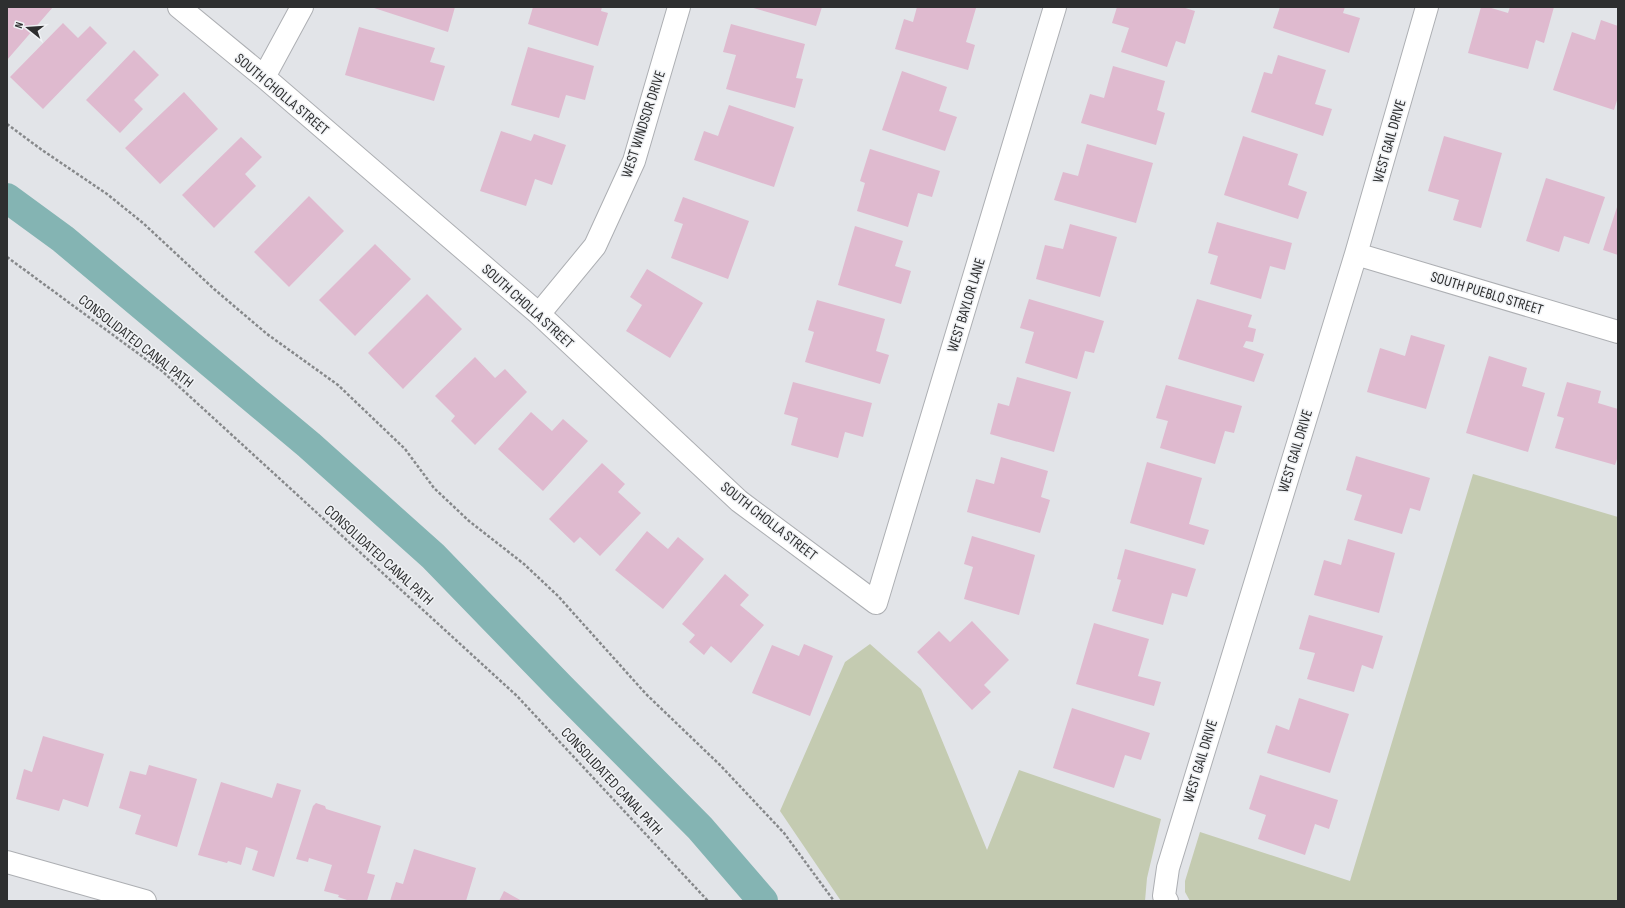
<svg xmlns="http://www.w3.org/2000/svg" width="1625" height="908" viewBox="0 0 1625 908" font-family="'Sofia Sans Condensed',sans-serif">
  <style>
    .green { fill: #c4cbb1 }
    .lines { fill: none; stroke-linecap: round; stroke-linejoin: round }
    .canal { stroke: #84b4b3; stroke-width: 30 }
    .building { fill: #dfbacf }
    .minor-casing { stroke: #adafb3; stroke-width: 24 }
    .path { stroke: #86888a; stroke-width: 2.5; stroke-dasharray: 3 2; stroke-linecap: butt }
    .minor { stroke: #fff; stroke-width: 22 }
    .labels { text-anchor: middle; stroke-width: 3; stroke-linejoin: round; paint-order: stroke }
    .street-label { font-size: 15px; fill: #2e2f30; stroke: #f0f2f5 }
  </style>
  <rect width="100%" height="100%" fill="#e2e4e8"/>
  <path class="green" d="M1473,474L1618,517V901H1190L1185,892V881L1200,832L1350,881Z
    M870,644L921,689L987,850L1019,770L1161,819L1147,878L1145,901H841L780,811L845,662Z"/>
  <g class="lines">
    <path class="canal" d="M7,198L63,239L309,445L433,556L561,688L700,828L763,901"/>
  </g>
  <path class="building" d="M7,7H53L7,60Z
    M371,7H455L448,32Z
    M533,7H602L601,11L608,13L598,46L528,24Z
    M750,7H822L816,26Z
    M917,7L976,8L966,42L975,45L968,70L895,49L904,19L913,22Z
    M1117,7H1182L1195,11L1185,44L1176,41L1167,67L1121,52L1129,28L1112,23Z
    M1280,7H1345L1343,13L1360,18L1349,53L1273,28Z
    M1481,7H1488L1508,13L1510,7H1554L1544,43L1536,40L1528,69L1468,53Z
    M1601,20L1618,26V97L1614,110L1553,90L1572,32L1595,40Z
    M63,23L78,38L90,26L107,43L43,109L10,77Z
    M731,24L805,44L796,78L803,79L795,108L726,89L736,55L723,52Z
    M359,27L435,48L430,62L445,66L434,101L345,75Z
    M528,47L594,66L585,100L566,95L559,118L511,105Z
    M134,50L159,75L134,100L143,109L120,133L86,100Z
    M1278,55L1326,70L1315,104L1332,109L1323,136L1251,112L1264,72L1272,74Z
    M1113,66L1165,81L1157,110L1165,113L1156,145L1081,123L1090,94L1104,98Z
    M902,71L947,87L939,111L957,117L945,151L882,130Z
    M184,92L218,129L160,184L125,148Z
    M729,105L794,127L774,187L694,160L704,131L718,136Z
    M501,131L531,141L534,134L566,145L552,185L535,179L526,206L480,191Z
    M1243,136L1298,154L1288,185L1307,192L1298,219L1224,195Z
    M1444,136L1502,153L1481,228L1453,220L1459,200L1428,191Z
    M241,137L262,157L245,174L256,186L214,228L182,195Z
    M1087,144L1153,163L1136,223L1054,200L1063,172L1078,176Z
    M870,149L940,171L932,197L918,193L908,227L857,211L865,183L860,181Z
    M1546,178L1605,197L1589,244L1564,236L1559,252L1526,241Z
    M309,196L344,231L289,287L254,252Z
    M683,197L749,221L728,279L671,258L683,224L674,221Z
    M1618,204V255L1603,250Z
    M1217,222L1292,243L1285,270L1270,266L1261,299L1210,284L1218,256L1208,253Z
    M1070,224L1117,237L1100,297L1036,279L1045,245L1063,249Z
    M855,226L903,241L895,266L911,271L901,304L838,285Z
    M375,244L411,279L355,336L319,300Z
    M647,269L703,303L670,358L626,331L642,305L630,297Z
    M427,294L462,329L403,389L368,353Z
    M1029,299L1104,321L1094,353L1085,351L1077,379L1025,363L1034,332L1020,328Z
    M1197,299L1252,315L1248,327L1256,329L1253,342L1246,341L1243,347L1264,354L1254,382L1178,359Z
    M817,300L885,319L876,351L889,355L880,384L805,362L814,332L808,330Z
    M1411,335L1445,345L1426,409L1367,392L1380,348L1405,356Z
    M1489,356L1527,368L1522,386L1545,393L1528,452L1466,433Z
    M475,357L495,378L505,369L527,392L475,445L451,421L455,416L435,396Z
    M1017,377L1071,392L1054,452L990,434L998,403L1009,406Z
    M793,382L872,403L863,437L845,432L838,458L791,445L798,418L784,414Z
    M1567,382L1601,391L1598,403L1618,409V456L1615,465L1555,448L1564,418L1557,416Z
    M1166,385L1242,406L1234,433L1225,431L1215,464L1160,448L1168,421L1156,418Z
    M531,412L552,431L563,419L588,441L543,491L498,449Z
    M1356,456L1430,478L1420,511L1410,508L1402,534L1354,520L1362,495L1346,490Z
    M1001,457L1048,471L1041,497L1050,500L1040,533L967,512L976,479L994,484Z
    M1147,462L1202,478L1189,524L1209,530L1204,545L1130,523Z
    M602,463L625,484L618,492L641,513L600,556L580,537L574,543L549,519Z
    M647,531L668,549L678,537L704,559L663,609L615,570Z
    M972,536L1035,555L1019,615L964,599L973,567L964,564Z
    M1348,539L1395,553L1379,613L1314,595L1324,560L1341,565Z
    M1125,549L1196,569L1187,597L1172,593L1163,625L1112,611L1121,580L1117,579Z
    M725,574L749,595L740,605L764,625L731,663L711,646L704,655L689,642L695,635L682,624Z
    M1309,615L1383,636L1373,669L1362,665L1354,692L1307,679L1315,653L1299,649Z
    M972,621L1009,660L984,685L991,692L972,710L917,652L939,631L950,642Z
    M1094,623L1149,639L1138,676L1161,682L1154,706L1076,684Z
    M804,644L833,656L810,716L752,693L772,645L799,656Z
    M1299,698L1349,714L1330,773L1267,753L1276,725L1289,730Z
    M1072,708L1150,733L1141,760L1125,755L1114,788L1053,768Z
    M43,736L104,754L88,807L63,799L59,811L16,799L24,769L32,772Z
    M149,765L197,779L177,847L135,834L141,815L119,808L130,771L146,775Z
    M1260,775L1338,800L1329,829L1315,824L1305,855L1258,839L1266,815L1249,809Z
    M221,782L272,798L277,783L301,790L274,877L252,870L258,851L246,847L241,865L228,861L227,863L198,855Z
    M316,803L325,806L326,809L381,826L367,873L375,875L367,901H350L338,897L339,895L324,891L332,865L309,858L308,862L296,859L313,806Z
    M414,849L476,868L466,901H390L396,882L403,884Z
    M504,891L522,901H499Z"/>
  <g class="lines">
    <defs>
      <path id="minor" d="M179,7L264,77L539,314L739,501L876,603L1055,7
        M264,77L302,7
        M1356,254L1618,332
        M539,314L595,246L634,161L679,7
        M7,862L145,901
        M1167,901L1164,896L1168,868L1356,254L1427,7"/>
    </defs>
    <use href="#minor" class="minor-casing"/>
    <path class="path" d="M7,124L42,150L107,194L143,223L214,289L267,334L338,385L405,449L434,488L469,521L524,564L558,596L646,694L720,765L784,833L834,901
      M7,257L162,371L517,696L708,901"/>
    <use href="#minor" class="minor"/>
  </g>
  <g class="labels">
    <g class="street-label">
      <text transform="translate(282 94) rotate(40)" y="5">SOUTH CHOLLA STREET</text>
      <text transform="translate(643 124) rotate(-72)" y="5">WEST WINDSOR DRIVE</text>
      <text transform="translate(1389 141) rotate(-74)" y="5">WEST GAIL DRIVE</text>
      <text transform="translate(1487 293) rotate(17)" y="5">SOUTH PUEBLO STREET</text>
      <text transform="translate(966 305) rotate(-73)" y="5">WEST BAYLOR LANE</text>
      <text transform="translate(528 306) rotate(42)" y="5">SOUTH CHOLLA STREET</text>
      <text transform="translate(136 341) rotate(38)" y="5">CONSOLIDATED CANAL PATH</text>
      <text transform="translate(1295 451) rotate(-73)" y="5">WEST GAIL DRIVE</text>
      <text transform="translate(769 521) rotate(38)" y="5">SOUTH CHOLLA STREET</text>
      <text transform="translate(379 555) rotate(42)" y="5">CONSOLIDATED CANAL PATH</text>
      <text transform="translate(1200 761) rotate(-73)" y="5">WEST GAIL DRIVE</text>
      <text transform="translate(612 781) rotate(47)" y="5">CONSOLIDATED CANAL PATH</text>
    </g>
  </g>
  <rect width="1625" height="908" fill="none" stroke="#2e2f30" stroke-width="16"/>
  <g transform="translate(28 28) rotate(287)" stroke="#f0f2f5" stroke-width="3" paint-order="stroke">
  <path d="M0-3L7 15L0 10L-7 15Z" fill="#2e2f30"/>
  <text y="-6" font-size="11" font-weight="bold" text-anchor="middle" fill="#2e2f30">N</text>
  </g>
</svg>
